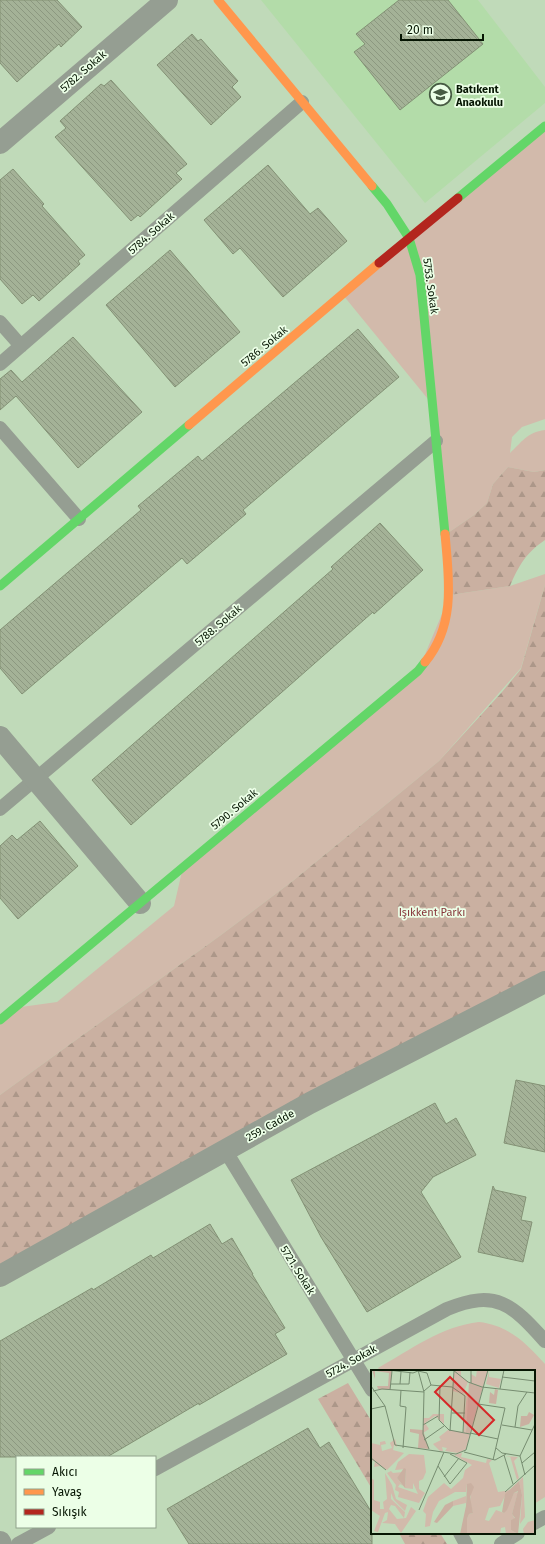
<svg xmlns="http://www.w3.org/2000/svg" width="545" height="1544" viewBox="0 0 545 1544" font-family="'Fira Sans',sans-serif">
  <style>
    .built { fill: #b3dca9 }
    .green { fill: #d2baab }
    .forest { fill: url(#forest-firs) }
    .building { fill: url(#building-back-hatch); stroke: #839175 }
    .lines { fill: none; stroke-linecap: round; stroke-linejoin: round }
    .lane { stroke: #959e92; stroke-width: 14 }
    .street { stroke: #959e92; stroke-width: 22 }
    .fast { stroke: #63d668; stroke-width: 9 }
    .slow { stroke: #ff974d; stroke-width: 9 }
    .jam { stroke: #b3261e; stroke-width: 9 }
    .labels { text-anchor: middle; stroke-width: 3.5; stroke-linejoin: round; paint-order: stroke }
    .street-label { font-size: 11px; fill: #061603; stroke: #ecffe7 }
    .poi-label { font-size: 11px; font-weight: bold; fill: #061603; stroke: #ecffe7; text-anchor: start }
    .park-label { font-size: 11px; fill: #87353a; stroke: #ecffe7 }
    .inset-road { fill: none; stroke: #768c70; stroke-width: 1 }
    .view { fill: #d62828; fill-opacity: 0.15; stroke: #d62828; stroke-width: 2 }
    .inset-edge { fill: none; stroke: #061603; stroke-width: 2 }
  </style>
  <defs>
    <pattern id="forest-firs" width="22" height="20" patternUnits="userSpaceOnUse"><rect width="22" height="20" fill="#cab0a1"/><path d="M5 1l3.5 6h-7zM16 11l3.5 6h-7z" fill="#ac9789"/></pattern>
    <pattern id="building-back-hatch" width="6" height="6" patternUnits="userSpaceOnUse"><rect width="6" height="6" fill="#a4b297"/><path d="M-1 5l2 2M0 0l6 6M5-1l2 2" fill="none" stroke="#8c9880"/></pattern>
  </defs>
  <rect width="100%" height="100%" fill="#c0dab9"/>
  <path class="built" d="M261,0H478L545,87V103L425,203Z"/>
  <path class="green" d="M545,126V419L522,427L512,437L510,453C521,443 527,432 545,430V470L534,472L508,467L493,484L487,503L474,515L445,535L432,404L343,295Z
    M545,574V585L521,668L439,761L294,880L221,935L0,1095V1020L14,1008L57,1002L174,906L183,867L418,671L450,595L510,586Z
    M479,1322C508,1325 526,1343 545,1364V1497L534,1504V1371H380L378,1368C410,1350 442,1326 479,1322Z"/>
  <path class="forest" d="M508,467L534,472L545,470V540C526,553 519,565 510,586L450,595L445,535L474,515L487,503L493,484Z
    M545,585V982L0,1276V1095L221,935L294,880L439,761L502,692L521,669Z
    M348,1383L372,1422V1489L318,1399Z
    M399,1533H440L447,1544H405Z"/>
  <path class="building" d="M0,0H57L82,27L61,47L59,44L17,82L0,63Z
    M399,0H448L483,44L400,110L354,52L365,44L356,34Z
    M192,34L198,41L201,39L238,81L232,87L241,97L211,125L157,65Z
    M111,80L187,164L176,173L182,179L140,217L138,215L131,221L55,137L66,128L60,121L101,84L104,86Z
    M268,165L310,214L318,208L347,241L283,297L240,248L233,254L204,220Z
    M13,169L44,204L42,206L85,255L78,261L80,264L39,301L33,295L22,304L0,279V180Z
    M170,250L240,332L175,387L106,305Z
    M358,329L399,377L243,510L246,514L187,564L182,558L22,694L0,668V630L141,510L138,506L198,456L202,461Z
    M73,337L142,412L78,468L16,396L0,410V379L11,370L22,382Z
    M380,523L423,570L374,614L373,612L131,825L92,780L333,569L331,567Z
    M40,821L78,866L18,919L0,898V846L12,835L17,840Z
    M516,1080L545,1086V1152L504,1143Z
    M435,1103L446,1124L456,1118L476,1155L433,1177L421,1192L461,1257L367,1312L321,1237L291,1180Z
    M493,1186L495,1190L526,1197L521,1220L532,1222L523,1262L478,1252Z
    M210,1224L222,1244L232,1238L253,1274H252L285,1328L275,1334L287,1354L199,1405V1403L107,1457H0V1341L92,1288L93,1290L151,1255L153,1258Z
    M308,1428L320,1448L329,1442L372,1513V1544H189L167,1509Z"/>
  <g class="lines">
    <path class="lane" d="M0,322L21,346
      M0,364L302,102
      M0,428L79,519
      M0,809L436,441
      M225,1150L372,1390
      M155,1469L447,1309C496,1289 512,1304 545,1341
      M534,1523L545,1517
      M460,1533L466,1544
      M18,1544L49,1527
      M501,1544L518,1533"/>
    <path class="street" d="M0,143L167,0
      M0,737L140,903
      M0,1276L310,1103L545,982
      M0,1542L1,1544"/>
    <path class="fast" d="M372,186L387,204L409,238L420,275L445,534
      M458,198L545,126
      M0,586L189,425
      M0,1020L418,671L425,662"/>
    <path class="slow" d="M218,0L372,186
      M189,425L379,263
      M425,662C456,625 449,579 445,534"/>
    <path class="jam" d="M379,263L458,198"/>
  </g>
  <defs>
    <symbol id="school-ring" viewBox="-11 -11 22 22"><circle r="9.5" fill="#ecffe7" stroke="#475b43" stroke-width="1.5"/><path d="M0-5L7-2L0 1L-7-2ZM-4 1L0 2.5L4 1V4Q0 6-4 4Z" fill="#475b43"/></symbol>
  </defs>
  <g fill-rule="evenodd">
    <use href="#school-ring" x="428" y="82" width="25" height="25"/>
  </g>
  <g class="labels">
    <g class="street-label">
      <text transform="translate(83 71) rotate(-41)" y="4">5782. Sokak</text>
      <text transform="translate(151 233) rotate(-41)" y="4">5784. Sokak</text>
      <text transform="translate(431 286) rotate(82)" y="4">5753. Sokak</text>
      <text transform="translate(264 346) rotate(-40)" y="4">5786. Sokak</text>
      <text transform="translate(218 625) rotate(-40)" y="4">5788. Sokak</text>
      <text transform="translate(234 809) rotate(-40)" y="4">5790. Sokak</text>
      <text transform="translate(270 1125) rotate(-29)" y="4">259. Cadde</text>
      <text transform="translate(298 1270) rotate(58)" y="4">5721. Sokak</text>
      <text transform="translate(351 1361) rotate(-29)" y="4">5724. Sokak</text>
    </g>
    <g class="poi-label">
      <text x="456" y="93">Batıkent<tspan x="456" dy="13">Anaokulu</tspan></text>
    </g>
    <g class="park-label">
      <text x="432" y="916">Işıkkent Parkı</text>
    </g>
  </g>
  <g transform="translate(371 1370)">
    <rect width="164" height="164" fill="#c0dab9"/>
    <path d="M87,0H90V6L97,12L92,24L82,21L83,1ZM106,0H117L112,17L100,13V4L105,7ZM118,1V7L130,9L128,18L115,14ZM96,23L98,31L95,58L99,64L95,79L87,83L74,81L76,78L71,77L72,81H69L62,74L70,70L68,67L77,60L92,62ZM62,44H73V54L64,46L54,53L58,59L52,63V48H58ZM24,69L26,77L23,75L22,80L33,83L16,100L9,96L3,97L4,92L2,90L0,93V73L9,75V72L14,71L15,74L10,75L11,81L21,78L19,73ZM91,83L90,87L115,93L116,89L121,90L118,93L127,122L140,120L135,124L129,136L118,138L114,150L118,151L125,140L133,143L143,123L147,122L141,144L144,149L140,150V160L147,164H135L134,157L130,158L129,164H96V149L98,144L102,143L99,132L100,121L96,114L95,122H84L68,131L62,142L59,156L54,157L55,144L52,141L57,127L73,113L80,119L92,108L94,100L101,95L83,85ZM38,84L53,85L55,102L52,109L48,111V119L54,123L48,133L27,127L28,122L24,120L25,115L16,103L20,101L22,103L32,102L26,108L32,116L29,114L27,117L47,124L42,113V119L34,118L35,99L24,100L27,92ZM134,86L147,87L143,91L148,108L146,110L139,86ZM14,103L21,115L25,129L36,135L34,141L23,130L20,123V129L34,142L33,148L24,136L20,135L18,139L26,149L35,148L40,137L45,141L30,163L24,154L11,153L16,150L17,142L14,143L7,162L3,161L9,146L0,140V108L3,110V130L9,132V139H13L12,132L16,129ZM152,107L154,147L149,154L151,125L148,111ZM95,126V133L82,136V131ZM164,150V164H153L152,159L157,152Z" fill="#d2baab"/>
    <path d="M1,0L21,1L19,20L7,19L6,16H17L18,3L4,1V9ZM98,12L112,17L99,64L95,63ZM124,19L127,20L125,34L118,33L119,22L123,25ZM158,42L163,45L158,54L149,57L150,46H156ZM39,59L52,60L58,79L47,78L48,64L39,62ZM33,98L35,99L34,118L26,108ZM148,111L151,125L147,164L140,160V150L144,148L141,144L147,121L143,123L136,140L133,143L131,142L134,124ZM100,113L103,117L99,127L102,143L98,144L96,149V164H89L95,136L96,114ZM82,131V136L66,153L63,152L74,135Z" fill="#cab0a1"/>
    <path class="inset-road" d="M17,0L42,3L47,1M47,0L53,22L52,64L58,79M82,0L97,12L111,17L164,23M47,1L56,3L60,15M131,7L164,11M100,13V0M20,14H38L39,2M29,14L30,2M0,16L14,36L24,75L85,84L95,80L117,0M69,16L68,50L78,60L99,64M129,19L133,0M19,20L21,1M30,20L29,36L35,37L32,78M2,21L11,19L53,22M53,21L60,15L81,17L94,26L92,62M107,34L134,38L122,90M0,39L14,36M81,43H94M52,55L67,46M131,55L161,60M144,57L147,36L156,22M79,61L83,1M99,63L127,69M53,70L73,56M125,78L131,83L149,86M93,82L124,90L135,84M133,85L142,114M0,88L15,100M151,93L164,82M67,96L79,114L96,93L79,84M154,105L149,86L164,54M73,107L88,88M134,122L164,95M48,140L73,82"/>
    <path class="view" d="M79,7L123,50L108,65L64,22Z"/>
    <rect width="164" height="164" class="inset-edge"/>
  </g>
  <rect x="16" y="1456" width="140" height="72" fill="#ecffe7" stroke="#90a28c"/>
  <rect x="24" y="1469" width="20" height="6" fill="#63d668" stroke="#90a28c"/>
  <text x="52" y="1476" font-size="12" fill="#061603">Akıcı</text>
  <rect x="24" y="1489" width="20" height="6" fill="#ff974d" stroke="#90a28c"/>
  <text x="52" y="1496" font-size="12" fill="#061603">Yavaş</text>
  <rect x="24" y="1509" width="20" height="6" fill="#b3261e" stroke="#90a28c"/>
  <text x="52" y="1516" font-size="12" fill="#061603">Sıkışık</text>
  <path d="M401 34v6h82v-6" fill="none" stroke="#061603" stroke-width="2"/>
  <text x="407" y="34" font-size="12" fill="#061603" stroke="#ecffe7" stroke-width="3" paint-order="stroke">20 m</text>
</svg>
